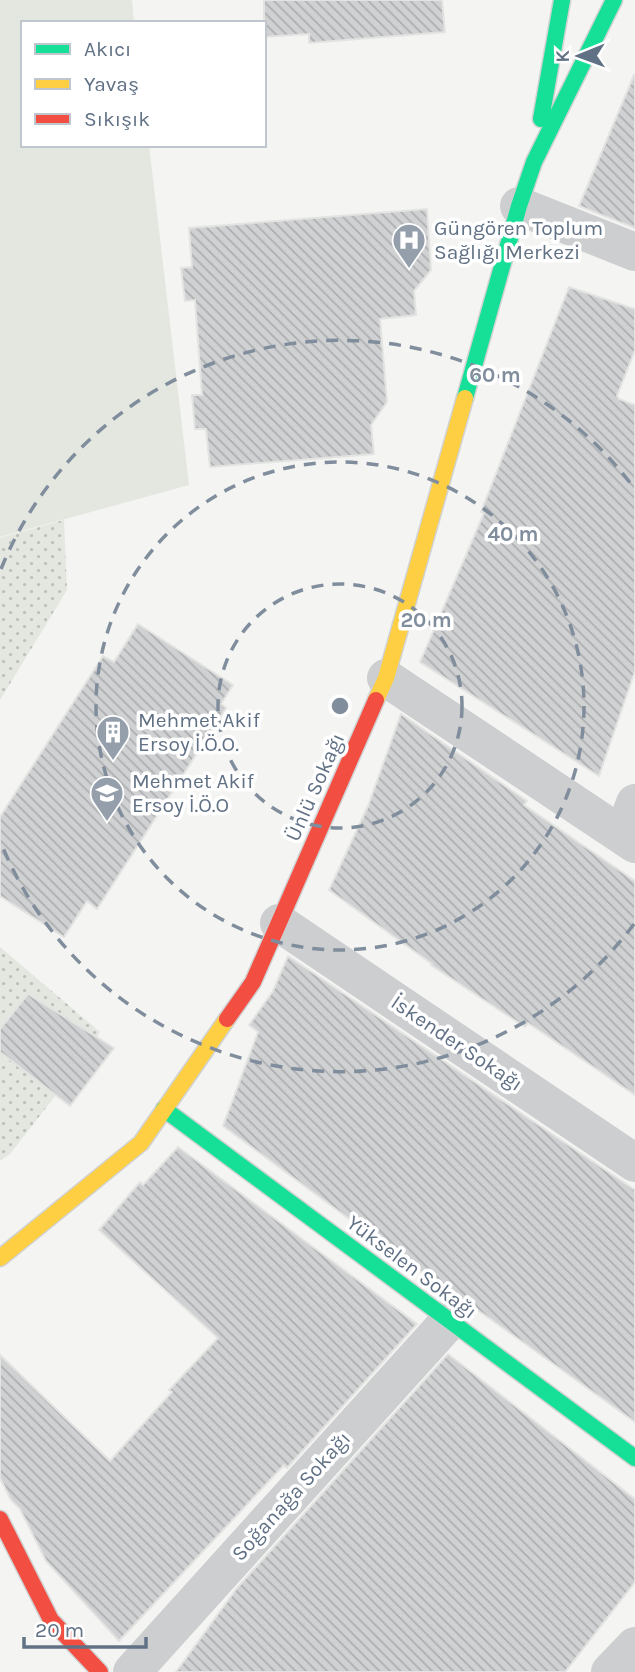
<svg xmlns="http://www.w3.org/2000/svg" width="635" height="1672" viewBox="0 0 635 1672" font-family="Karla,sans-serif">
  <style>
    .green { fill: url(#green-dots) }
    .pitch { fill: #e3e7e0 }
    .building { fill: url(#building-back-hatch); stroke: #e3e3e2; stroke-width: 2 }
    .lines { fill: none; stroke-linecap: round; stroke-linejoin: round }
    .fast-casing { stroke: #d0d2d3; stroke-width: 19 }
    .slow-casing { stroke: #d0d2d3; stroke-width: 19 }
    .jam-casing { stroke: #d0d2d3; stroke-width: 19 }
    .street { stroke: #cdcecf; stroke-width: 38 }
    .fast { stroke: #16e098; stroke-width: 16 }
    .slow { stroke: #ffcf43; stroke-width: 16 }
    .jam { stroke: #f24e42; stroke-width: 16 }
    .ring { fill: none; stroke: #808d9c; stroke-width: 3.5; stroke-dasharray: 12 9 }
    .labels { text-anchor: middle; stroke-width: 7; stroke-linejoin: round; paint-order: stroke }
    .poi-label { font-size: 21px; fill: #617185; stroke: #fff; text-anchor: start }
    .street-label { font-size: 21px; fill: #617185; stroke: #fff }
    .centre { fill: #808d9c; stroke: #fff; stroke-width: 3.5 }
    .ring-label { font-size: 21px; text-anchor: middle; font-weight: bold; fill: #808d9c; stroke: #fff; stroke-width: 7; stroke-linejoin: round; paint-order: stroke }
  </style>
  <defs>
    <pattern id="green-dots" width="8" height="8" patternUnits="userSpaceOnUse" patternTransform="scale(1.75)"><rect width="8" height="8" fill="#e3e7e0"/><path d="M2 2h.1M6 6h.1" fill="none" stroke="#bbc0bb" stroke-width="1.8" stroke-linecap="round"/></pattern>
    <pattern id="building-back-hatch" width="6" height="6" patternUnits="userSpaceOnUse" patternTransform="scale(1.75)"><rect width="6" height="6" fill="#d0d1d2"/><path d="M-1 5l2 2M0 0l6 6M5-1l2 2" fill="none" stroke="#acaeb0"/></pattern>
  </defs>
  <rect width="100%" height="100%" fill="#f4f4f2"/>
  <path class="green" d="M64,520L67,590L0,700V538Z
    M0,947L100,1032L67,1081L10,1154L0,1161Z"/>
  <path class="pitch" d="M0,0H132L134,23H23V145H149L189,485L0,537Z"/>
  <path class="building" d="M264,0H442L445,32L309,43V34L264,37Z
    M634,75L635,76V228L579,206Z
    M427,209L431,270L414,291L416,315L380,319L387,402L371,425L374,454L210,467L206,429H195L192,395H202L195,300L185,301L181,268L192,267L189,228Z
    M569,287L635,309V350L617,396L619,399L635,405V671L599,776L420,662L484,513L481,512Z
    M138,624L233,685L221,704L226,708L97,909L87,901L64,937L0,896V817L103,656L114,662Z
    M401,714L527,801L524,805L635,881V1095L528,1023L525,1027L431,965L432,964L329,890L368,806Z
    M288,956L635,1190V1422L472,1306L470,1308L223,1126L258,1032L249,1025L273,991Z
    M28,994L114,1048L70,1106L0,1052V1029Z
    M178,1147L417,1324L287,1468L284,1465L119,1641L46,1561L20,1509L11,1500L0,1478V1355L110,1461L172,1392L169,1390L218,1338L99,1230L140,1182L143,1185Z
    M448,1354L635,1499V1582L565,1672H176L237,1588Z"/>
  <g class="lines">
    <defs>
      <path id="fast" d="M541,119L562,0
        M465,398L519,206L534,162L614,0
        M164,1109L635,1458"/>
      <path id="slow" d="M376,700L386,678L465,398
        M0,1258L141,1143L227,1019"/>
      <path id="jam" d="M227,1019L253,982L376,700
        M0,1519L51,1620L100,1672"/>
    </defs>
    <use href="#fast" class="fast-casing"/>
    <use href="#slow" class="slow-casing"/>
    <use href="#jam" class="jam-casing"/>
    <path class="street" d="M519,206L635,252
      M386,678L635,844
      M623,836L635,803
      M279,923L635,1163
      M132,1672L449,1321
      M610,1672L635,1646"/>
    <use href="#fast" class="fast"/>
    <use href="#slow" class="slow"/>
    <use href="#jam" class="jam"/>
  </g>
  <g class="ring">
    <circle cx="340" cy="706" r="122"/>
    <circle cx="340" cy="706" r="244"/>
    <path d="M634 924A366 366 0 0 1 1 843M1 569A366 366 0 0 1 634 488"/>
  </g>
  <defs>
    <symbol id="hospital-pin" viewBox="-11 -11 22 30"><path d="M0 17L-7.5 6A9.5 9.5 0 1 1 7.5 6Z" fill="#949fab" stroke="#fff"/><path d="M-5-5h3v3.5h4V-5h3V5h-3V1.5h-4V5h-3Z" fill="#fff"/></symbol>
    <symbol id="building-pin" viewBox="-11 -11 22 30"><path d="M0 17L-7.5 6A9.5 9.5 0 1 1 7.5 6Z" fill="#949fab" stroke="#fff"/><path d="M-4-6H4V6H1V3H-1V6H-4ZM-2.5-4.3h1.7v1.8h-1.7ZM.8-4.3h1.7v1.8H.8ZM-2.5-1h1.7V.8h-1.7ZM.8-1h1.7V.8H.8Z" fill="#fff"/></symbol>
    <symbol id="school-pin" viewBox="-11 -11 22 30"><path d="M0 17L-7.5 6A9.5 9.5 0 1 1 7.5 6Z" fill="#949fab" stroke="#fff"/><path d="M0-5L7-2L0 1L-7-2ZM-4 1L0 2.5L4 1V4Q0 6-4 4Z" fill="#fff"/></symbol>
  </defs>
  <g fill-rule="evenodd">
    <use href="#hospital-pin" x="390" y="221" width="38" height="52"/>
    <use href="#building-pin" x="94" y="713" width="38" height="52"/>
    <use href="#school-pin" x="88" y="774" width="38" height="52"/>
  </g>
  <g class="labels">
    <g class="poi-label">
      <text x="434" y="235">Güngören Toplum<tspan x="434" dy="24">Sağlığı Merkezi</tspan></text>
      <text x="138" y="727">Mehmet Akif<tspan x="138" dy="24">Ersoy İ.Ö.O.</tspan></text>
      <text x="132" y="788">Mehmet Akif<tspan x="132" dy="24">Ersoy İ.Ö.O</tspan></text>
    </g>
    <g class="street-label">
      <text transform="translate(315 787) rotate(-66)" y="7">Ünlü Sokağı</text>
      <text transform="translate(457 1043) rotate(34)" y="7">İskender Sokağı</text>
      <text transform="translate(412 1267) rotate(37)" y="7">Yükselen Sokağı</text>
      <text transform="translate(291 1496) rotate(-48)" y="7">Soğanağa Sokağı</text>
    </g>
  </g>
  <circle cx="340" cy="706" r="10" class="centre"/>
  <g class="ring-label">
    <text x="495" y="382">60 m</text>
    <text x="513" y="541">40 m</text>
    <text x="426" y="627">20 m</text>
  </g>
  <rect x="21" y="21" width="245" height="126" fill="#ffffff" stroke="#c0c6ce" stroke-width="2"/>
  <rect x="35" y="44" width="35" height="10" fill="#16e098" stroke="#c0c6ce" stroke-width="2"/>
  <text x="84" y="56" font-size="21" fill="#617185">Akıcı</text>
  <rect x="35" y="79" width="35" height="10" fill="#ffcf43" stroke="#c0c6ce" stroke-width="2"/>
  <text x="84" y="91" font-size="21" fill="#617185">Yavaş</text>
  <rect x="35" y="114" width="35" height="10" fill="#f24e42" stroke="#c0c6ce" stroke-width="2"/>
  <text x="84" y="126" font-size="21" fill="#617185">Sıkışık</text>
  <g transform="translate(579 56) rotate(269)" stroke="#ffffff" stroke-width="5" paint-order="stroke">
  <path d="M0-5L12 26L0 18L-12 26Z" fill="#617185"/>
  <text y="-10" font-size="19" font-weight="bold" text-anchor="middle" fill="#617185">K</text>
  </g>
  <path d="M24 1637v10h122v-10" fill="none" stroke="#617185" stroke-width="3.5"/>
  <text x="35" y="1637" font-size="21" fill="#617185" stroke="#ffffff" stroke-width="5" paint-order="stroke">20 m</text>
</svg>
